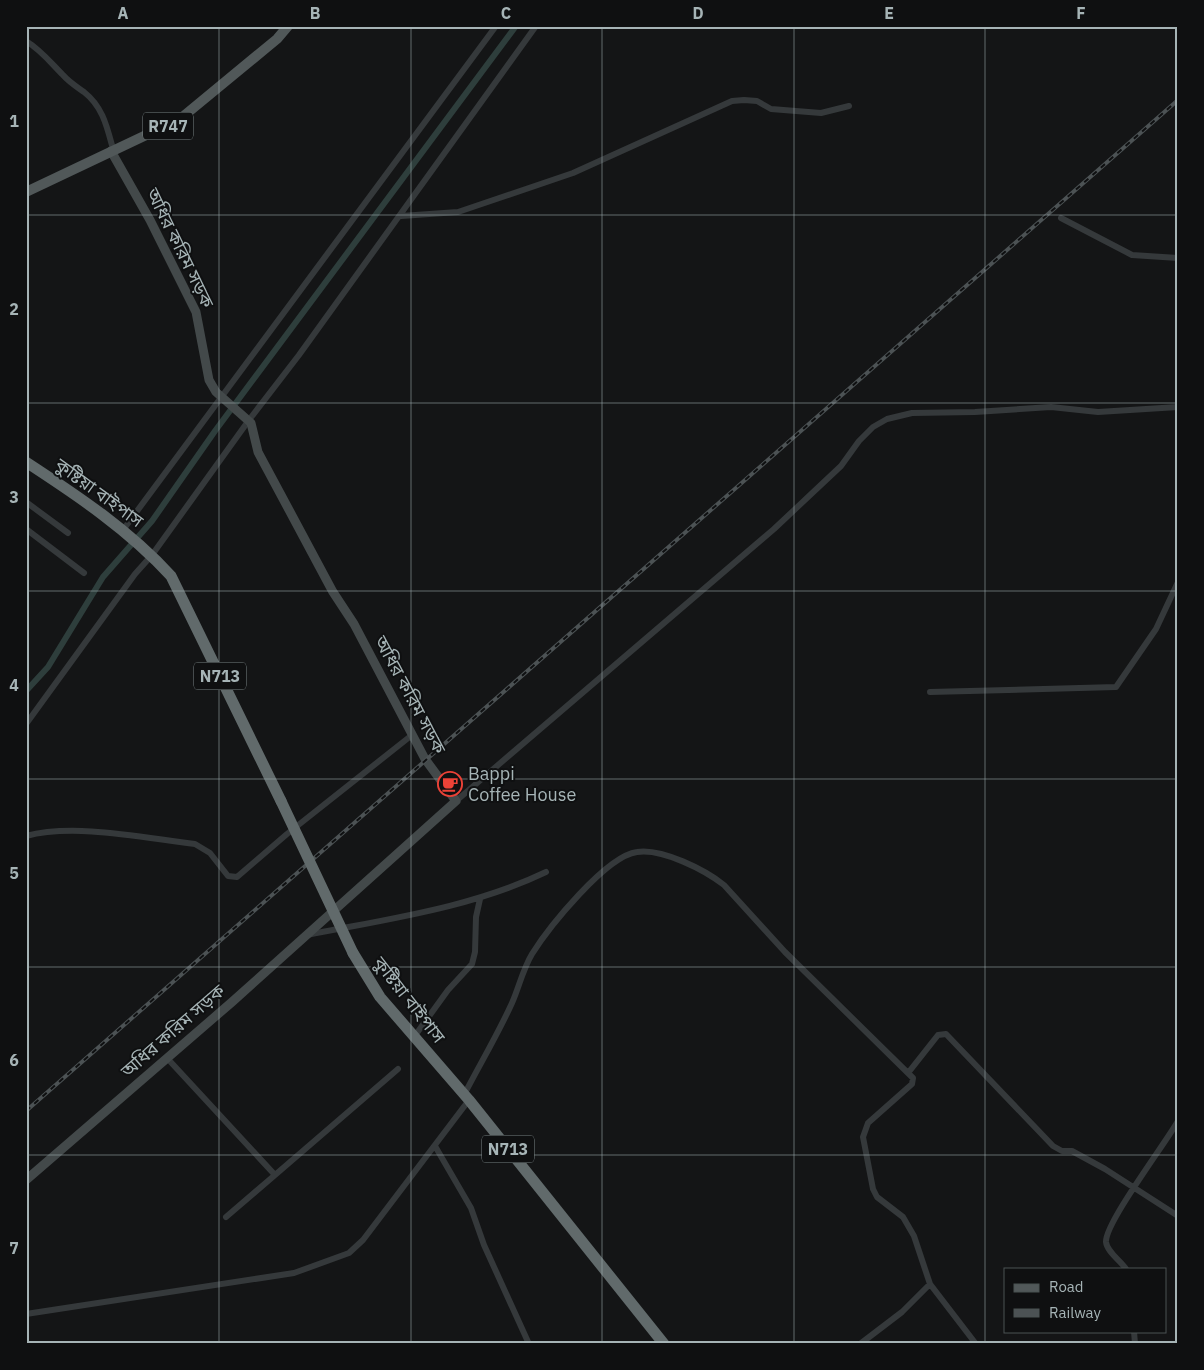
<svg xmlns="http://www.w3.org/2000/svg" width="1204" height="1370" viewBox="0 0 1204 1370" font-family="'IBM Plex Sans','Noto Sans Bengali',sans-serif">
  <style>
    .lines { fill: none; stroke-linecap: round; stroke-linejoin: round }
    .canal { stroke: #2e3e3c; stroke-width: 6 }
    .street { stroke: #35393b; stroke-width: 6 }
    .secondary { stroke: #43494a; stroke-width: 9 }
    .primary { stroke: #515859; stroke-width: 10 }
    .highway { stroke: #616a6b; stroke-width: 11 }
    .rail-casing { stroke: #4c5254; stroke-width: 4 }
    .rail { stroke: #0f1011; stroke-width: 2; stroke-dasharray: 5.5; stroke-linecap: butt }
    .highway-bridge { stroke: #616a6b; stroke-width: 11 }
    .grid { fill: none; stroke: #a6b4b6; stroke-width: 1; stroke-opacity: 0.55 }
    .labels { text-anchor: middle; stroke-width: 4; stroke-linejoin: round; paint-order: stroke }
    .shield { fill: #0f1011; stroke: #798384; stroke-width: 1 }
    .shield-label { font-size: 16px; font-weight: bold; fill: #a6b4b6 }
    .street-label { font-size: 18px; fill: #a6b4b6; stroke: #0f1011 }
    .poi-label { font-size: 18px; fill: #a6b4b6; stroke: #0f1011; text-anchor: start }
    .neatline { fill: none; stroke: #a6b4b6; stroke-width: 2 }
    .grid-label { font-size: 16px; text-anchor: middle; font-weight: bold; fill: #a6b4b6 }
  </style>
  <rect width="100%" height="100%" fill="#141516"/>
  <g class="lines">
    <path class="canal" d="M26,691L48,667L103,577L152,521L215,431L516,26"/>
    <path class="street" d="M26,41C41,50 51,63 63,75C69,82 77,87 84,92C103,107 107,127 113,149
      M401,216L458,212L573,173L732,101L744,100L757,101L771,109L821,113L849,106
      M1061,218L1132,255L1178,258
      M26,502L68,533
      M26,529L84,573
      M123,530L496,26
      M930,692L1116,687L1156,629L1178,582
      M26,724L135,574L152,555L249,420L299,355L536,26
      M456,801L774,529L841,466L859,441L873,427L887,419L912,413L975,412L1051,407L1098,412L1178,407
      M26,836C75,823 144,838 195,844L210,853L228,876L237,877L287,834L412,735
      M307,935C387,919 471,908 546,872
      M414,1037L448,990L472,964L475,952L476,917L480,899
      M167,1058L275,1175L398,1069
      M908,1073L938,1035L946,1034L1053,1146L1062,1151H1072L1105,1169L1178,1216
      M464,1095C480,1064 498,1034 512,1003C519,987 523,969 532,954C549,927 606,856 637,852C662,848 705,870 724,885L785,952L913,1078L912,1084L868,1123L863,1137L873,1189L877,1197L903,1217L914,1236L930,1284L976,1344
      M435,1146L471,1208L484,1245L529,1344
      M226,1217L275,1175
      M1126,1269C1121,1261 1107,1252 1106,1242C1105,1223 1165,1144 1178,1121
      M26,1314L294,1273L349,1253L363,1240L469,1100
      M1134,1331L1135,1344
      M860,1344L902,1312L930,1284"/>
    <path class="secondary" d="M26,1180L232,1002L456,801L425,759L354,624L333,592L258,452L251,423L216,392L209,380L196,312L150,220L111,151"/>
    <path class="primary" d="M26,192L180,119L277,39L288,26"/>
    <path class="highway" d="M26,462C78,496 129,530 171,576L281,801
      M353,953L380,997L469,1100L664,1344"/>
    <defs>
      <path id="rail" d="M26,1111L1178,100"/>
    </defs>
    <use href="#rail" class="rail-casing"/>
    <use href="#rail" class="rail"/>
    <path class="highway-bridge" d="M281,801L353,953"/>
  </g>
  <path class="grid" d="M219,26V1344M411,26V1344M602,26V1344M794,26V1344M985,26V1344M26,215H1178M26,403H1178M26,591H1178M26,779H1178M26,967H1178M26,1155H1178"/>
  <defs>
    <symbol id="cafe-ring" viewBox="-11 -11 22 22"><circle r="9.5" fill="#0f1011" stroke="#eb4237" stroke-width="1.5"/><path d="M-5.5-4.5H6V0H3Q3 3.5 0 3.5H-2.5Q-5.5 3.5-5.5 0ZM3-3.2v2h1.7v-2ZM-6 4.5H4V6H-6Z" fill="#eb4237"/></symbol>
  </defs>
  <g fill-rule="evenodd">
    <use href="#cafe-ring" x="436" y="770" width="28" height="28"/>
  </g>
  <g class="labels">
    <g class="shield">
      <rect x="143" y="112.5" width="50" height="27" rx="4"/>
      <rect x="194" y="662.5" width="52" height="27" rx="4"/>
      <rect x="482" y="1135.5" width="52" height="27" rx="4"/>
    </g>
    <g class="shield-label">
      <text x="168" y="132">R747</text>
      <text x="220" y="682">N713</text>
      <text x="508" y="1155">N713</text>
    </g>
    <g class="street-label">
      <text transform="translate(180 248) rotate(64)" y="6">অধির করিম সড়ক</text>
      <text transform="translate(99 493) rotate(36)" y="6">কুষ্টিয়া বাইপাস</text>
      <text transform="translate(410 695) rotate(62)" y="6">অধির করিম সড়ক</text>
      <text transform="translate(409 1000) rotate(52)" y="6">কুষ্টিয়া বাইপাস</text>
      <text transform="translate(173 1031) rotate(-41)" y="6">অধির করিম সড়ক</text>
    </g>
    <g class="poi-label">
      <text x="468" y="780">Bappi<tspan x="468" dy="21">Coffee House</tspan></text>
    </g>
  </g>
  <rect width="1204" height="1370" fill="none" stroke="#0f1011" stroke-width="55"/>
  <rect x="1004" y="1268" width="162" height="65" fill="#0f1011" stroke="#4b5253"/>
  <rect x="1014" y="1284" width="25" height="8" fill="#515859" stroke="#4b5253"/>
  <text x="1049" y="1292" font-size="15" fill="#a6b4b6">Road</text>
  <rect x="1014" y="1309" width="25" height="8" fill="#4c5254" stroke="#4b5253"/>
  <text x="1049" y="1318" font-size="15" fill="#a6b4b6">Railway</text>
  <rect x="28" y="28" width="1148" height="1314" class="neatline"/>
  <g class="grid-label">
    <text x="123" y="19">A</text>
    <text x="315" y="19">B</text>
    <text x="506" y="19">C</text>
    <text x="698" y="19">D</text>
    <text x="889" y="19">E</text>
    <text x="1081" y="19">F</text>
    <text x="14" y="127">1</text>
    <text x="14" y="315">2</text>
    <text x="14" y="503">3</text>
    <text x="14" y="691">4</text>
    <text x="14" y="879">5</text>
    <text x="14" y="1066">6</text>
    <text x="14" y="1254">7</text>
  </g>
</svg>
